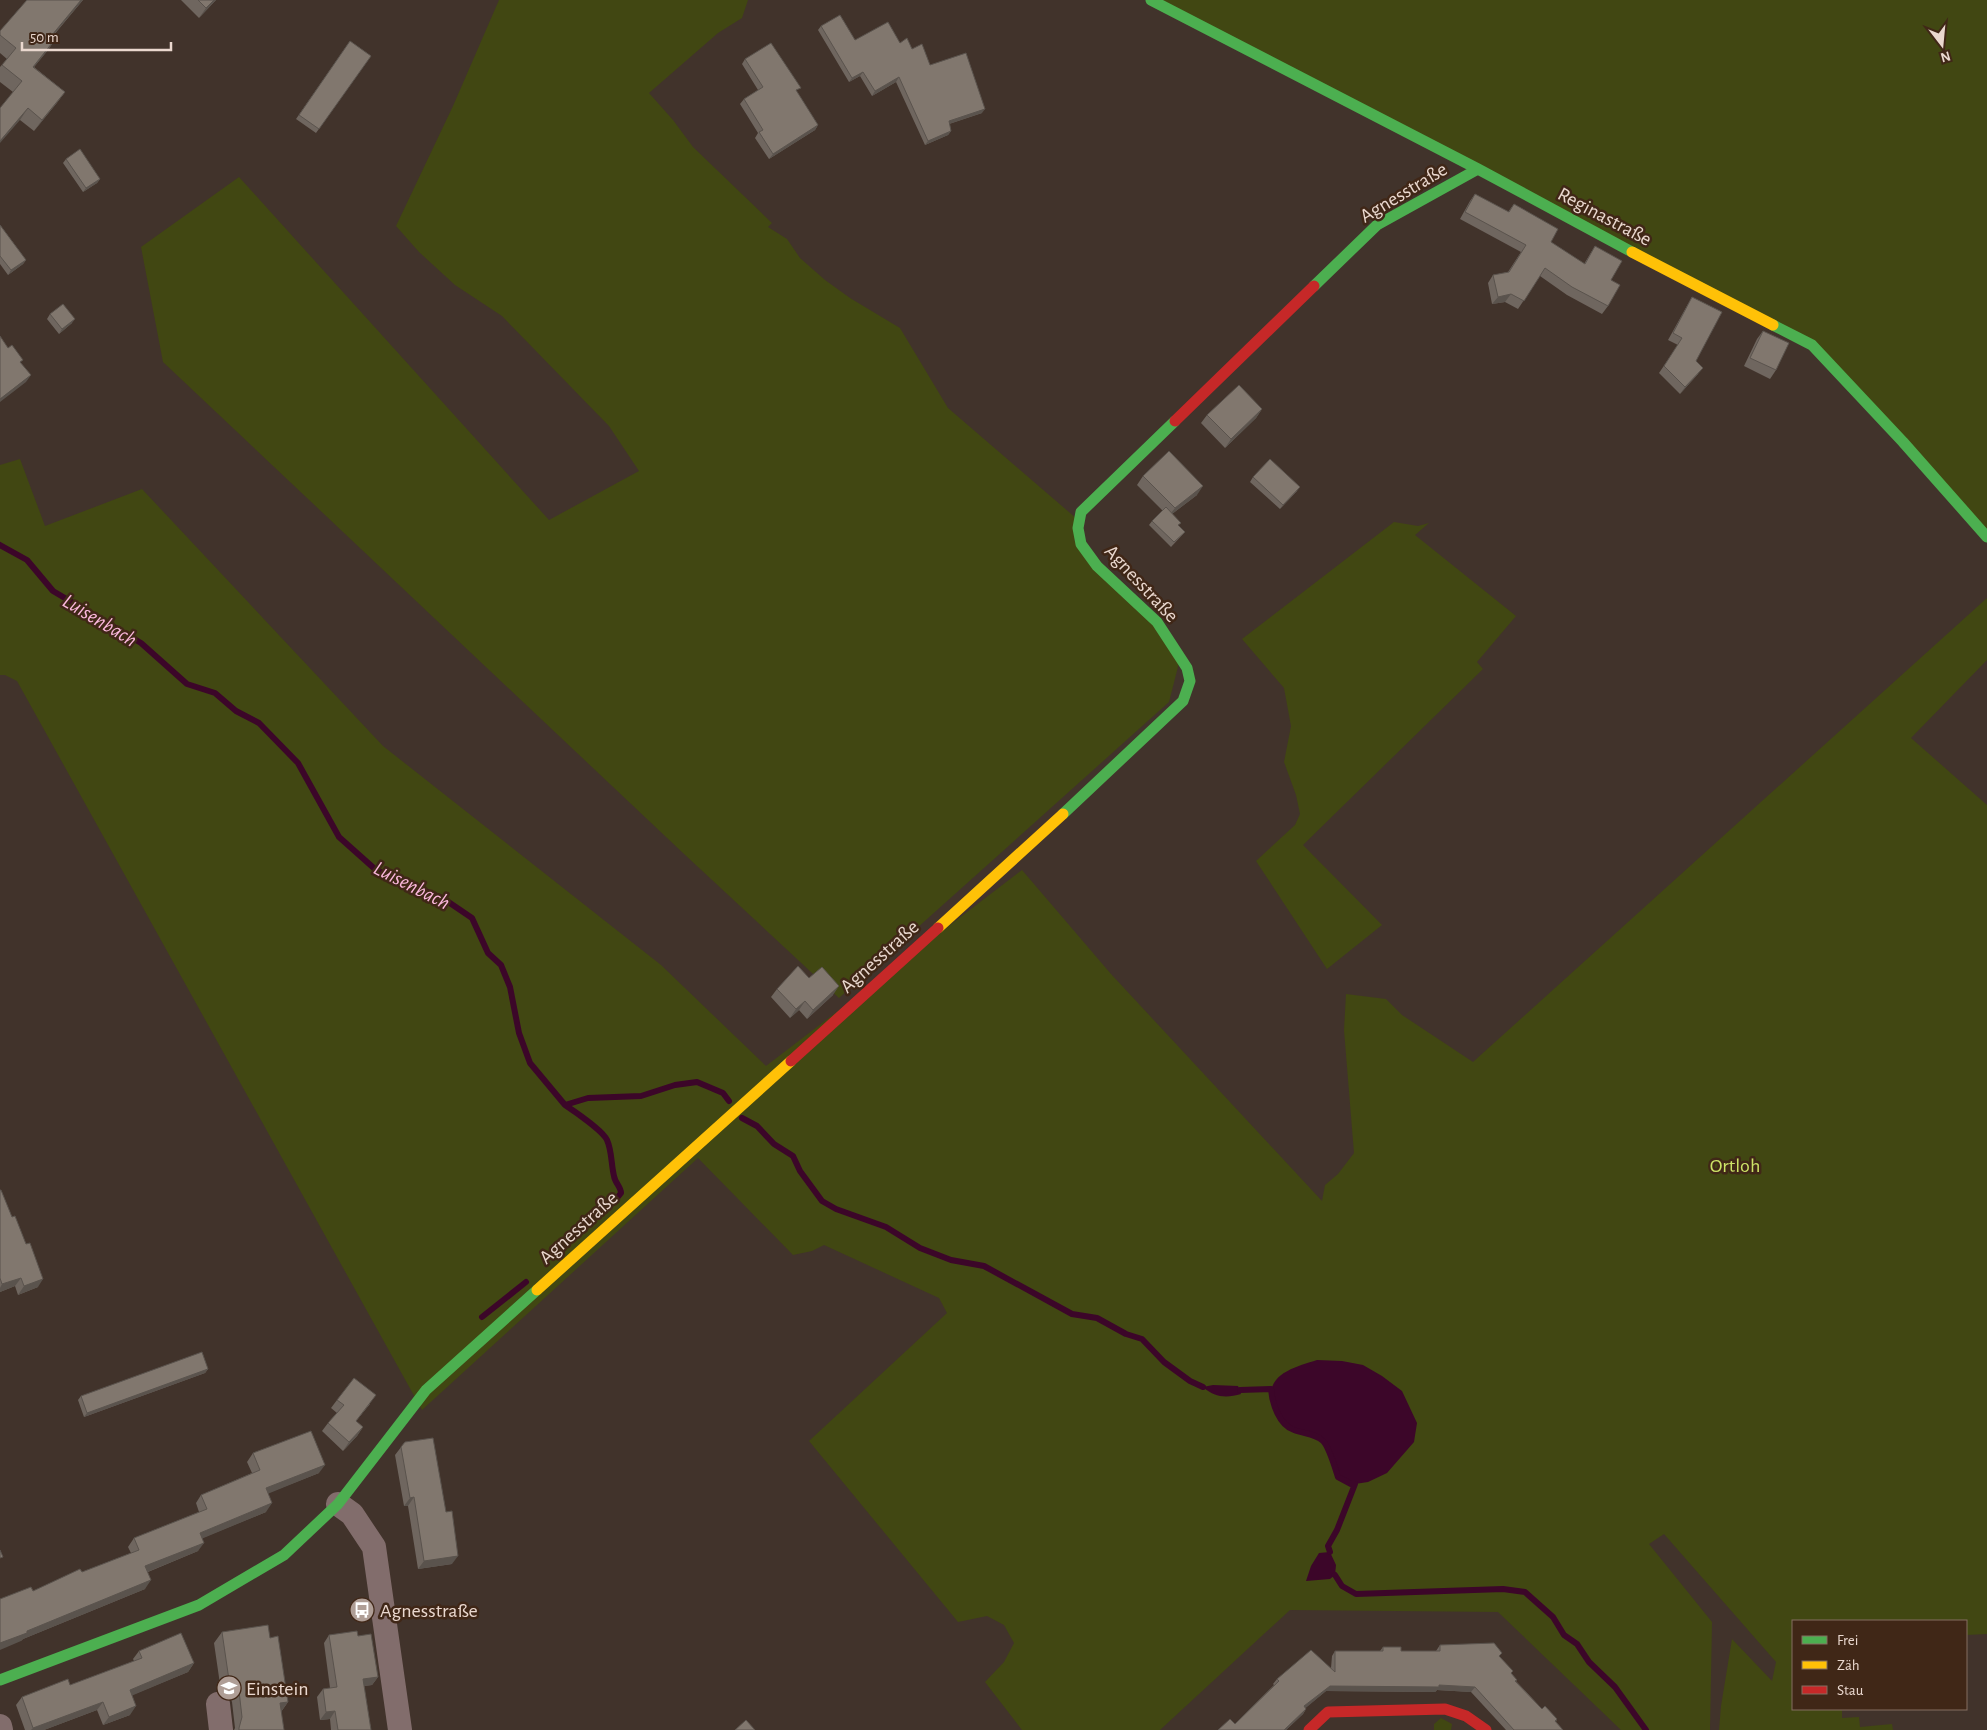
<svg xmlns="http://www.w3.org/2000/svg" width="1987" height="1730" viewBox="0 0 1987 1730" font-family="'Alegreya Sans',sans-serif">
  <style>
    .green { fill: #414712 }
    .water { fill: #3c0629 }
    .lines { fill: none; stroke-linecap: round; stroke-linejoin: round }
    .stream { stroke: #3c0629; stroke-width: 6 }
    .street { stroke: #826d6c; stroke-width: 24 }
    .fast { stroke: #4caf50; stroke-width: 11 }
    .slow { stroke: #ffc107; stroke-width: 11 }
    .jam { stroke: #c62828; stroke-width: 11 }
    .wall { fill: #6f665f }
    .shaded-wall { fill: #5a534d }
    .building { fill: #81776e; stroke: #5a534d }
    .labels { text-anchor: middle; stroke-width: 5; stroke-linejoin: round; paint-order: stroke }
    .street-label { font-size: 20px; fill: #ead8cf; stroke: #402717 }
    .park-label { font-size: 20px; fill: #cde367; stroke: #402717 }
    .poi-label { font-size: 20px; fill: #ead8cf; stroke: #402717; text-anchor: start }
    .water-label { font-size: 21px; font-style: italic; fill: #fab7dc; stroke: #402717 }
  </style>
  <rect width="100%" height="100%" fill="#41332b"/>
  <path class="green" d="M499,0H748L742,18L718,33L649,93L673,120L693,147L772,223L768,227L787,239L800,258L825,280L850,298L900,328L948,408L1084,525L1074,540L1181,655L1169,702L839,998L683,853L163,362L141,247L239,177L549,520L639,471L609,426L502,316L455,285L419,252L396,226L453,106Z
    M1158,0H1987V532L1814,342Z
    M20,459L45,526L142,489L383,746L661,965L766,1066L1022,870L1111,974L1322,1201L1325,1185L1338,1174L1354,1153L1344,1030L1346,994L1386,999L1402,1015L1473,1062L1987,598V660L1911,738L1987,805V1634L1966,1635V1621H1793V1709H1842V1718L1859,1717L1860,1727L1892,1724L1893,1730H1719L1721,1706L1732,1639L1772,1681L1776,1662L1664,1534L1649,1544L1712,1622L1710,1730H1621L1498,1612L1290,1610L1160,1730H1022L985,1682L1004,1662L1014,1643L1004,1625L987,1616L958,1622L809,1441L947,1313L939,1298L824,1245L812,1251L793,1255L698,1158L422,1410L17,681L5,675H0V465Z
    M1394,522L1418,526L1429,523L1415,535L1516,616L1477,662L1483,669L1303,845L1382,925L1327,969L1256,861L1295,825L1300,814L1296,795L1284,762L1291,726L1284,688L1242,639Z
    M1441,1718L1452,1724L1451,1730H1434V1724Z"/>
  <path class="water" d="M1317,1360L1342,1361L1363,1365L1382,1376L1402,1391L1417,1423L1414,1442L1387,1473L1368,1482L1355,1484H1351L1338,1477C1335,1468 1329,1447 1323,1441C1314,1431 1300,1434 1292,1429C1283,1423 1277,1414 1274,1405C1262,1375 1295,1367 1317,1360Z
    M1213,1385L1238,1386L1241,1394C1227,1398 1215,1398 1203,1387Z
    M1330,1552L1336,1565L1335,1575L1330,1579L1306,1581L1311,1566L1319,1553Z"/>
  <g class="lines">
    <path class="stream" d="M0,545L27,560L53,591L141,643L187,684L215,693L236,711L259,723L298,763L339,837L376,870L444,899L472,918L488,953L501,965L510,987L519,1033L530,1063L565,1105L588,1098L641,1096L675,1085L697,1082L723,1093L729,1101
      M565,1105C574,1111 603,1131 607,1140C612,1151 611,1164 614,1176C615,1183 621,1187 621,1193L613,1203
      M742,1118L757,1126L774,1144L793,1156L800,1171L822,1201L836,1209L886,1227L920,1248L951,1260L984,1266L1072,1314L1097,1318L1126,1334L1142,1339L1164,1362L1190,1381L1203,1387
      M482,1317L526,1282
      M1240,1390L1271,1389C1272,1403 1279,1425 1294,1430C1304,1434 1315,1433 1323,1441C1329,1447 1335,1468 1338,1477L1351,1484H1355L1337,1530L1328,1546L1330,1552
      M1335,1575L1342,1586L1356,1594L1503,1589L1525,1592L1553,1617L1564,1635L1577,1644L1589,1662L1615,1687L1646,1730"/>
    <path class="street" d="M338,1504L352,1514L374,1547L400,1730
      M218,1704L221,1730
      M0,1726L1,1730"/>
    <path class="fast" d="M1151,0L1478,169L1632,252
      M1314,286L1377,225L1478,169
      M1773,325L1812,345L1903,442L1987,537
      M1063,814L1183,701L1190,681L1187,668L1157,622L1097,566L1081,544L1078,528L1081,512L1175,421
      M0,1680L199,1605L284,1555L338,1504L426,1390L537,1290"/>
    <path class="slow" d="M1632,252L1773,325
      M938,928L1063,814
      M537,1290L791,1061"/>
    <path class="jam" d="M1175,421L1314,286
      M791,1061L938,928
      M1309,1730L1328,1712L1445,1709L1466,1716L1486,1730"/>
  </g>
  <path class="wall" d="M27,0H83L53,36L56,38L48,50L34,67L65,92L56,104L34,131L20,120L13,92L0,82V67L7,59L0,53V31Z
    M181,0H216L199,18Z
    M821,26L855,40L900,43L912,49L982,113L949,124L951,131L948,135L925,145L896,82L872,96L860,76L849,82L818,30Z
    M350,41L371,56L316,133L296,119Z
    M745,59L797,92L818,125L815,130L769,159L755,138L758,133L740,104L744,99L758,90L742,64Z
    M66,159L100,179L97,183L83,192L63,163Z
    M1475,194L1508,212L1514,204L1551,242L1584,264L1595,246L1611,280L1608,306L1602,314L1567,295L1540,276L1518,309L1505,302L1492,304L1488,283L1493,275L1508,272L1521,252L1460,219L1470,201Z
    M0,225L26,260L23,264L8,275L0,264Z
    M1692,297L1696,361L1698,374L1680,394L1659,373L1678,345L1668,340L1688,304Z
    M50,314L72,323L59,334L47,319Z
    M1763,331L1776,370L1770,379L1744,366L1757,339Z
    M1262,409L1256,418L1225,448L1201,423L1207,415Z
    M1143,476L1197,495L1172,514L1179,526L1185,532L1171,547L1149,525L1152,521L1163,511L1137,485Z
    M1253,477L1297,491L1280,509L1250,482Z
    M809,978L833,995L807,1019L799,1010L790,1018L771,997L777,989Z
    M0,1190L38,1287L18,1295L15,1286L0,1292Z
    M208,1369L205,1373L84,1417L78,1400L81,1396Z
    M337,1400L370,1404L356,1421L363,1427L357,1436L343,1451L322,1431L328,1423L337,1413L331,1408Z
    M405,1442L452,1564L418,1569L408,1506H404L395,1455Z
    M253,1453L319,1473L268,1493L266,1512L202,1538L198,1551L148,1572L145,1589L23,1639L21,1641L33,1591L131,1553L128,1547L134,1538L199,1512L196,1503L201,1495L252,1473L247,1462Z
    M222,1632L270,1638L288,1702L281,1712L284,1730H234L235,1728L232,1702L229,1695L221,1691L214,1643Z
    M329,1635L358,1636L378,1677L372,1685L364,1686L371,1730H331L330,1719L320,1720L317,1697L323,1689L330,1688L324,1643Z
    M1440,1645L1499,1657L1516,1681L1542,1709L1557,1719L1556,1722L1563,1730H1506L1471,1692L1437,1690L1435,1692L1326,1691L1305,1708L1306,1709L1303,1714L1286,1730H1218L1235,1724L1274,1685L1273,1684L1277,1679L1331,1668L1332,1656L1335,1651H1380L1383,1647L1401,1651H1436Z
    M139,1651L194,1663L188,1672L132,1695L130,1715L103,1725L97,1710L44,1730H25L16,1705L22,1697L70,1685L134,1661L133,1659Z"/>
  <path class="shaded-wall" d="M81,0H83L43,47L52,35Z
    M214,0H216L199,18L206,8Z
    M56,38L48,50L25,78L33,67Z
    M863,72L860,76L849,82L852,78Z
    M899,77L896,82L872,96L875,91Z
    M65,92L56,104L34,131L42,120Z
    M28,108L20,120L0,143V141Z
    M985,109L982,113L946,125L949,121Z
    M818,125L815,130L769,159L773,154Z
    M951,131L948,135L925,145L928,141Z
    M100,179L97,183L83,192L86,188Z
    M26,260L23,264L8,275L11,270Z
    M1511,294L1505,302L1492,304L1498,297Z
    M75,319L72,323L59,334L62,329Z
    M1703,368L1698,374L1680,394L1685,387Z
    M31,375L26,382L0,402V399Z
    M1262,409L1256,418L1225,448L1231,439Z
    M1203,486L1197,495L1168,517L1175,508Z
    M1300,487L1297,491L1280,509L1283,505Z
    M839,986L833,995L807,1019L813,1010Z
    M805,1001L799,1010L790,1018L796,1009Z
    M21,1278L15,1286L0,1292V1288L2,1284Z
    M43,1279L38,1287L18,1295L24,1286Z
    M208,1369L205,1373L84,1417L87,1413Z
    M363,1427L357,1436L343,1451L349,1442Z
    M325,1465L319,1473L260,1497L266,1488Z
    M414,1497L408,1506H404L410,1498Z
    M272,1503L266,1512L194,1542L200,1533Z
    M204,1543L198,1551L140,1575L145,1566Z
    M458,1556L452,1564L418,1569L424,1561Z
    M151,1580L145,1589L23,1639L21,1641L0,1650V1643L27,1631Z
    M194,1663L188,1672L124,1699L130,1690Z
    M378,1677L372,1685L357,1687L363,1679Z
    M1439,1685L1475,1687L1471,1692L1437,1690L1435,1692L1326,1691L1301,1712L1304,1706L1330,1686Z
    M103,1702L97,1710L44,1730H31L33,1728Z
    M288,1702L280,1713V1703Z
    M136,1706L130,1715L103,1725L109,1717Z
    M1306,1709L1303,1714L1286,1730H1284Z
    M335,1711L330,1719L320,1720L326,1712Z"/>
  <path class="building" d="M27,0H81L52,35L56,38L33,67L65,92L42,120L28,108L0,141V108L22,81L2,65L16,48L0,35V31Z
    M198,0H214L206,8Z
    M840,15L855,40L888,22L900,43L907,38L912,49L922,44L930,65L966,53L985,109L949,121L951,131L928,141L899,77L875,91L863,72L852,78L821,26Z
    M350,41L371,56L319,129L299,115Z
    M771,43L801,88L796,90L818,125L773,154L759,132L763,130L744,99L763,87L745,59Z
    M80,149L100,179L86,188L66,159Z
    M1475,194L1509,212L1514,204L1558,229L1551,242L1585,264L1595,246L1622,261L1611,280L1620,285L1608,306L1572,287L1545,268L1524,301L1511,294L1498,297L1493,275L1509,272L1526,245L1465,212Z
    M0,225L26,260L11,270L0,256Z
    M1692,297L1722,312L1696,361L1703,368L1685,387L1664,366L1682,338L1673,333Z
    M63,304L75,319L62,329L50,314Z
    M1763,331L1789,343L1776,370L1750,358Z
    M0,336L8,348L12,345L23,360L20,362L31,375L0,399Z
    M1239,385L1262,409L1231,439L1207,415Z
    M1169,451L1203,486L1175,508L1143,476Z
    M1270,459L1300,487L1283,505L1253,477Z
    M1166,507L1181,523L1178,525L1185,532L1174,542L1152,521Z
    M798,966L809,978L822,967L839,986L813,1010L805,1001L796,1009L777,989Z
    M0,1190H1L12,1217L15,1216L26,1244L30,1243L43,1279L24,1286L21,1278L2,1284L0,1278Z
    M202,1352L208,1369L87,1413L81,1396Z
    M354,1378L376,1395L356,1421L363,1427L349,1442L328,1423L344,1405L337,1400Z
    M311,1431L325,1465L266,1488L272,1503L200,1533L204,1543L145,1566L151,1580L27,1631V1633L0,1643V1599L31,1587L33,1591L80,1569L82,1572L139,1550L134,1538L207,1509L201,1495L260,1470L253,1453Z
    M433,1438L446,1512L452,1511L458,1556L424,1561L414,1497L410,1498L401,1447L405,1442Z
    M0,1550L3,1557L0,1558Z
    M268,1625L270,1638L278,1636L288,1702L280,1703L284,1730H239V1728L242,1717L239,1691L236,1684L229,1680L222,1632Z
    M357,1631L358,1636L371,1634L378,1677L363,1679L371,1730H338L335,1711L326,1712L323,1689L337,1687L329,1635Z
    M181,1633L194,1663L130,1690L136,1706L109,1717L103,1702L33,1728L22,1697L68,1679L70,1685L142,1658L139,1651Z
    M1494,1643L1502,1653L1499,1656L1513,1671L1511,1673L1517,1680L1515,1681L1542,1709L1545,1706L1557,1719L1555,1721L1563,1730H1514L1475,1687L1439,1685V1687L1330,1686L1304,1706L1306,1709L1284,1730H1218L1230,1719L1235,1724L1279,1681L1277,1679L1311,1650L1335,1672V1651H1383V1647H1401V1651H1440V1645Z
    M746,1720L755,1730H735Z"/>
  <defs>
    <symbol id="bus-disc" viewBox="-11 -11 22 22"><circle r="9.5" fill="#af9e96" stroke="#402717"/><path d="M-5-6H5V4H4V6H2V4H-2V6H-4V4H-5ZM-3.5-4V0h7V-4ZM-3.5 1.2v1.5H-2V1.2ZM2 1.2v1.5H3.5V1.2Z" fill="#fff"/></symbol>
    <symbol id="school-disc" viewBox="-11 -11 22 22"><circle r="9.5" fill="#af9e96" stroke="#402717"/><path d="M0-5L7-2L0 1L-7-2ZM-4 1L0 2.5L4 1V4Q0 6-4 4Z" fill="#fff"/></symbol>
  </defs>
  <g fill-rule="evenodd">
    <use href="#bus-disc" x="348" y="1596" width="28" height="28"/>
    <use href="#school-disc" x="215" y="1674" width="28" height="28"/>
  </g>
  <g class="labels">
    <g class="street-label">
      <text transform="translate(1403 192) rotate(-31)" y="7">Agnesstraße</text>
      <text transform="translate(1605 216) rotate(28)" y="7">Reginastraße</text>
      <text transform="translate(1142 583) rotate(47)" y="7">Agnesstraße</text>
      <text transform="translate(879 956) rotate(-42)" y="7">Agnesstraße</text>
      <text transform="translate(578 1227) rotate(-42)" y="7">Agnesstraße</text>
    </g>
    <g class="park-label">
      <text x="1735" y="1172">Ortloh</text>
    </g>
    <g class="poi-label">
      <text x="380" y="1617">Agnesstraße</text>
      <text x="246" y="1695">Einstein</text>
    </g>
    <g class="water-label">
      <text transform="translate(100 620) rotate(31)" y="7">Luisenbach</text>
      <text transform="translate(412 885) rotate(27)" y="7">Luisenbach</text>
    </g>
  </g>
  <rect x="1792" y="1620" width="175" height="90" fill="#402717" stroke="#846e61"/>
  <rect x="1802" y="1636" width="25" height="8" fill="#4caf50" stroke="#846e61"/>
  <text x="1837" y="1645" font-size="15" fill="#ead8cf">Frei</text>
  <rect x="1802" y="1661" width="25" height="8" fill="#ffc107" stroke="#846e61"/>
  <text x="1837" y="1670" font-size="15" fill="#ead8cf">Zäh</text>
  <rect x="1802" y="1686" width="25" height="8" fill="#c62828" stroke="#846e61"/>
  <text x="1837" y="1695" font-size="15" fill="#ead8cf">Stau</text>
  <g transform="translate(1942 45) rotate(164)" stroke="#402717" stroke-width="4" paint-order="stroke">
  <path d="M0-4L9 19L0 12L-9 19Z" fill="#ead8cf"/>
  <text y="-8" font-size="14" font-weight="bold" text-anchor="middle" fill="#ead8cf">N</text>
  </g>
  <path d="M22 42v8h149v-8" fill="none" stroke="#ead8cf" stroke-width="2.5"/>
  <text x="30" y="42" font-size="15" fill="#ead8cf" stroke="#402717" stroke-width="4" paint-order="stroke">50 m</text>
</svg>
